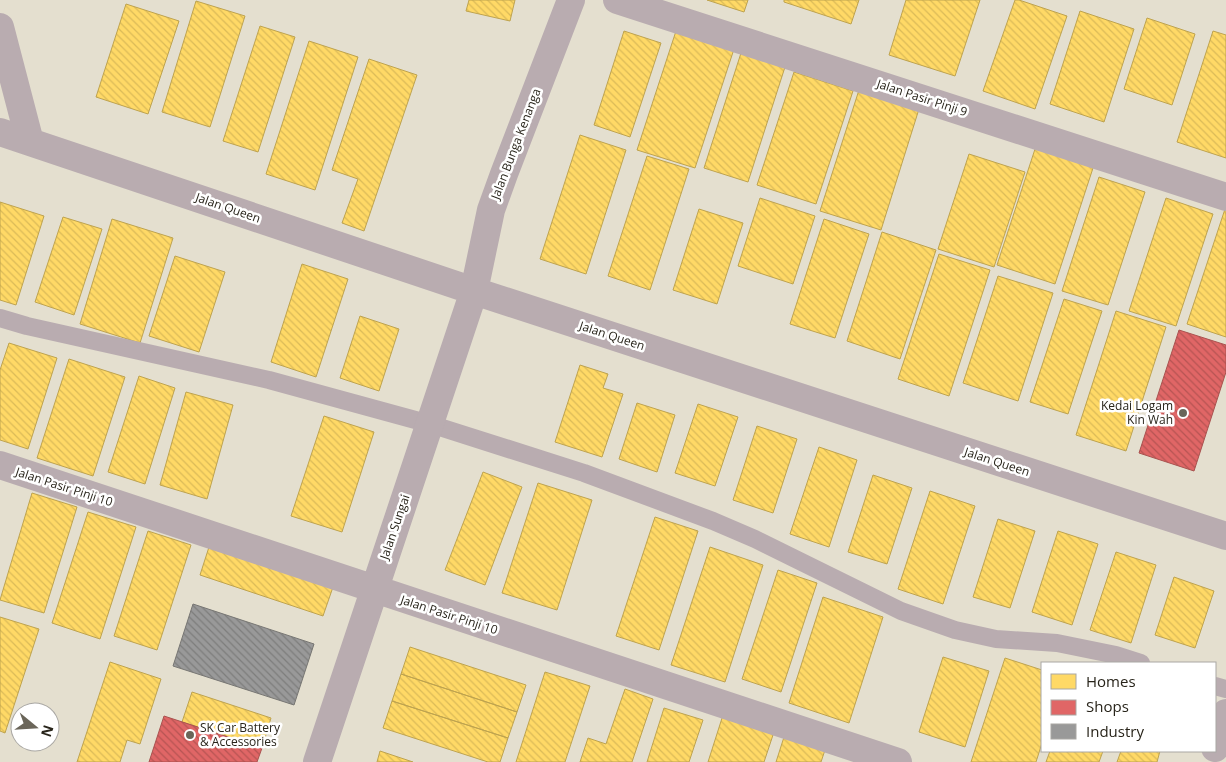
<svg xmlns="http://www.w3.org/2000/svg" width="1226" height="762" viewBox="0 0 1226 762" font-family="'Open Sans',sans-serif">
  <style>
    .homes { fill: url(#homes-back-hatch); stroke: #bea34f }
    .shops { fill: url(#shops-back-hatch); stroke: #a9524f }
    .industry { fill: url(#industry-back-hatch); stroke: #777673 }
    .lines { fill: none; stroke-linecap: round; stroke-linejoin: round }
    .lane { stroke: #b9acb0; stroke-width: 18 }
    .street { stroke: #b9acb0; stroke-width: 28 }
    .poi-dot { fill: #6a6559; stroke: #fff; stroke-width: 2 }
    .labels { text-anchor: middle; stroke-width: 5; stroke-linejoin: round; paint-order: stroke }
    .street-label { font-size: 12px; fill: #28241a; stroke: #fff }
    .poi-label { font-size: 12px; fill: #28241a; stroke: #fff; text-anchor: end }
  </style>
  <defs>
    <pattern id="homes-back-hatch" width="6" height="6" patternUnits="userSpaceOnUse" patternTransform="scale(1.25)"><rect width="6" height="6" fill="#ffd966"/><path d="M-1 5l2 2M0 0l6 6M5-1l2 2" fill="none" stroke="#dbba58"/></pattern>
    <pattern id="shops-back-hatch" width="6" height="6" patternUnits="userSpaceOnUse" patternTransform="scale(1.25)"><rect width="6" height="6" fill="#e06666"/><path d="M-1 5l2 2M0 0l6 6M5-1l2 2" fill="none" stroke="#b65453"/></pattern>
    <pattern id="industry-back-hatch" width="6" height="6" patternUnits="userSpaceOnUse" patternTransform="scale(1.25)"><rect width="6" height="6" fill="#999"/><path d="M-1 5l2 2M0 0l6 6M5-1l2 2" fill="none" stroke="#7d7d7c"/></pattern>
  </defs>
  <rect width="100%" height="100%" fill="#e4dfcf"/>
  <path class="homes" d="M469,0H515L510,21L466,11Z
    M707,0H748L744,12Z
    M784,0H859L851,24L784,2Z
    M906,0H980L955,76L889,55Z
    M1015,0H1019L1067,16L1035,109L983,91Z
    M196,1L245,16L210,127L162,112Z
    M126,4L179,21L148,114L96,97Z
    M1080,11L1134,29L1104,122L1050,104Z
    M1147,18L1195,34L1172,105L1124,89Z
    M260,26L295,37L258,152L223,141Z
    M677,28L735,46L695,168L637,150Z
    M624,31L661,43L630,137L594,125Z
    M1213,31L1226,35V158L1177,142Z
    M309,41L358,57L315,190L266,174Z
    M741,53L785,67L748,182L704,168Z
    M369,59L417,75L364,231L342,223L358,179L332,170Z
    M794,72L853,91L816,204L757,185Z
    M859,90L919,109L881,230L820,211Z
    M580,135L626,150L586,274L540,259Z
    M1036,146L1094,165L1055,284L997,265Z
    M969,154L1025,172L994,267L938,249Z
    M647,156L689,169L650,290L608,276Z
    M1099,177L1145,192L1108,305L1062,291Z
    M760,198L815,216L793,284L738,266Z
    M1166,198L1213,214L1176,326L1129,311Z
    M0,202L44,216L16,305L0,300Z
    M1226,206V337L1187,324Z
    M699,209L743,223L717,304L673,290Z
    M63,217L102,229L74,315L35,302Z
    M112,219L173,238L140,343L80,324Z
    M824,219L869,234L835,338L790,324Z
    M882,232L936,250L900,359L847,341Z
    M939,254L990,270L949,396L898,379Z
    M175,256L225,272L199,352L149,336Z
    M302,264L348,279L316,377L271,362Z
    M998,276L1053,293L1018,401L963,383Z
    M1064,299L1102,311L1068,414L1030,402Z
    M1116,311L1166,327L1126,451L1076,435Z
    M360,316L399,329L379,391L340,378Z
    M9,343L57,358L28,449L0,440V370Z
    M69,359L125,377L93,476L37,458Z
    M580,365L608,374L603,388L623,394L602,457L555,442Z
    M139,376L175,388L145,484L108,472Z
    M186,392L233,405L207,499L160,485Z
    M637,403L675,415L657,472L619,459Z
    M698,404L738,417L715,486L675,473Z
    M324,416L374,432L342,532L291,516Z
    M757,426L797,439L773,513L733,500Z
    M819,447L857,460L829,547L790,534Z
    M483,472L522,487L485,585L445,570Z
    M873,475L912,488L887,564L848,552Z
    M538,483L592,500L557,610L502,593Z
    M930,491L975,506L943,604L898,589Z
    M32,493L77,507L44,613L0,600Z
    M88,512L136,527L100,639L52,623Z
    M655,517L698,531L659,650L616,636Z
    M998,519L1035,531L1010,608L973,597Z
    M148,531L191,545L157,650L114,636Z
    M1058,531L1098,544L1072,625L1032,612Z
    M209,547L333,587L323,616L200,575Z
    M710,547L763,565L725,682L671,665Z
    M1116,552L1156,565L1131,643L1090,630Z
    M778,570L817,583L781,692L742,679Z
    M1174,577L1214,591L1195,648L1155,635Z
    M823,597L883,617L849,723L789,703Z
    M0,617L39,629L5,733L0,731Z
    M410,647L526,685L517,712L401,674Z
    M943,657L989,671L965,747L919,732Z
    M1005,658L1042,670V743L1036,762H971Z
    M110,662L161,679L140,744L127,740L120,762H77Z
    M545,672L590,686L565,762H516Z
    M401,674L517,712L508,738L392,701Z
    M625,689L653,699L632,762H580L588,738L606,744Z
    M192,692L271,718L262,748L182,722Z
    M392,701L508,738L500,762H488L383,728Z
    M664,708L703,720L689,762H647Z
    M723,715L774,732L764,762H708Z
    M784,737L825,750L821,762H776Z
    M380,751L413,762H377Z
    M1050,751H1103L1099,762H1046Z
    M1121,751H1160L1157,762H1117Z"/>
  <path class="shops" d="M1179,330L1226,345V372L1194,471L1139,453Z
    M164,716L262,748L257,762H149Z"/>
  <path class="industry" d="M193,604L314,644L294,705L173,666Z"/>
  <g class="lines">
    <path class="lane" d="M0,318L27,326L269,380L430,424L584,473L713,521L755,539L901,611L955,630L996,639L1057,643L1116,655L1141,663
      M1215,686L1226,689"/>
    <path class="street" d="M617,0L1226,197
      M0,27L30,142
      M0,132L474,291L1226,536
      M0,465L898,762
      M1215,748L1226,713
      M317,762L474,291L491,210L504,174L571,0"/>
  </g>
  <g class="poi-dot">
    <circle cx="1183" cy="413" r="5"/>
    <circle cx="190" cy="735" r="5"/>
  </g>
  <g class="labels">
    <g class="street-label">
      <text transform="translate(922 98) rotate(18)" y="4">Jalan Pasir Pinji 9</text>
      <text transform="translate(516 144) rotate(-69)" y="4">Jalan Bunga Kenanga</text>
      <text transform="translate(228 208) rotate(19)" y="4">Jalan Queen</text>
      <text transform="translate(612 336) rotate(18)" y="4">Jalan Queen</text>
      <text transform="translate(997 462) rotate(18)" y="4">Jalan Queen</text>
      <text transform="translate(64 487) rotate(18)" y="4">Jalan Pasir Pinji 10</text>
      <text transform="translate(395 527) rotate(-71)" y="4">Jalan Sungai</text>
      <text transform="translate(449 615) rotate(18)" y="4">Jalan Pasir Pinji 10</text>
    </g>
    <g class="poi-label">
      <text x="1173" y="410">Kedai Logam<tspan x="1173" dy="14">Kin Wah</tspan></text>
      <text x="200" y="732" text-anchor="start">SK Car Battery<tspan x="200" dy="14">&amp; Accessories</tspan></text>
    </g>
  </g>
  <rect x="1041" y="662" width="175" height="90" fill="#ffffff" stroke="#a9a7a3"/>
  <rect x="1051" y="674" width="25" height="15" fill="#ffd966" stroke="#a9a7a3"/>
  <text x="1086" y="687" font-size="15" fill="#28241a">Homes</text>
  <rect x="1051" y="700" width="25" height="15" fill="#e06666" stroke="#a9a7a3"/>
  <text x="1086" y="712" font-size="15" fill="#28241a">Shops</text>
  <rect x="1051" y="724" width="25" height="15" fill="#999999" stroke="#a9a7a3"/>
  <text x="1086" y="737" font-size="15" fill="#28241a">Industry</text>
  <g transform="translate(35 727) rotate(108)"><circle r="24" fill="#ffffff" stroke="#a9a7a3"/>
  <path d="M0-4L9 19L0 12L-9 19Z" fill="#6a6559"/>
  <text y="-8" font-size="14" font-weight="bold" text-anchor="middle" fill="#28241a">N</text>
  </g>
</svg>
